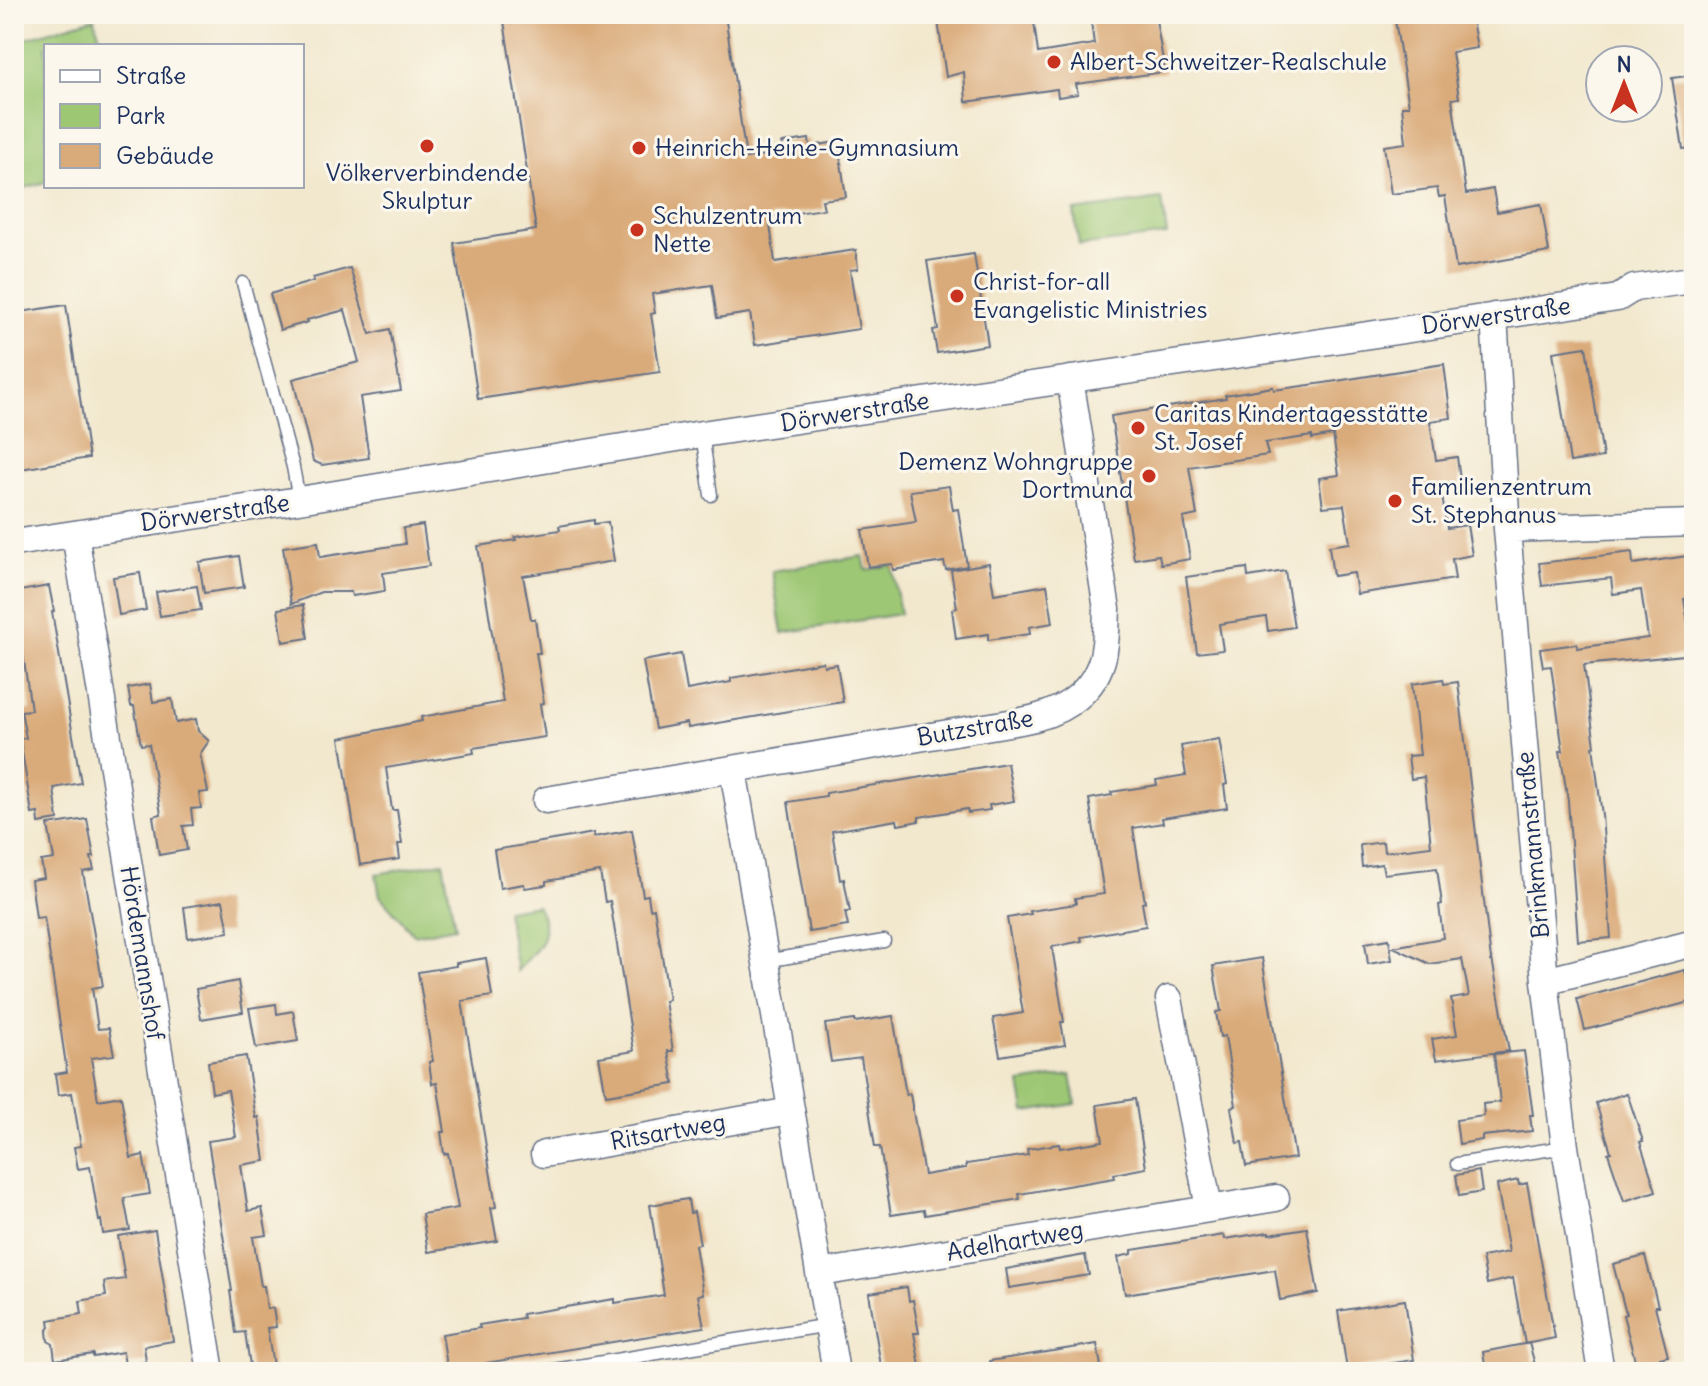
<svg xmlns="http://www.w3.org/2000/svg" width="1708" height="1386" viewBox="0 0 1708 1386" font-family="Delius,sans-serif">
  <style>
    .green { fill: #9ec774; stroke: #5c7b69; stroke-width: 2 }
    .building { fill: #daab7a }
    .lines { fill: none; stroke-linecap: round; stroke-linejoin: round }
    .lane-casing { stroke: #667085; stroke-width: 15 }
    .street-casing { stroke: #667085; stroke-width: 29 }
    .lane { stroke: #fff; stroke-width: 12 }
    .street { stroke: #fff; stroke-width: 26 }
    .poi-dot { fill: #c8321e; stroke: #fbf7ec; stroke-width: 3 }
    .labels { text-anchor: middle; stroke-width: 6; stroke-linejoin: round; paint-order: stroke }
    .poi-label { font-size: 24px; fill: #1b2f5e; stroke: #fbf7ec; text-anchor: start }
    .street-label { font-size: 24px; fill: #1b2f5e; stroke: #fbf7ec }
  </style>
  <rect width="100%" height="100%" fill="#fbf7ec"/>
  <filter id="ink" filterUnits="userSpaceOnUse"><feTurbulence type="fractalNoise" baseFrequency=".0125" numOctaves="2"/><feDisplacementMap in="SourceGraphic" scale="16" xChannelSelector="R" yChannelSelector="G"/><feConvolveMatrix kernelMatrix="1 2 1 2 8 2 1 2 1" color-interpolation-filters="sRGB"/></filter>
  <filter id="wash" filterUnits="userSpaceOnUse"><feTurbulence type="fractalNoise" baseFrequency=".006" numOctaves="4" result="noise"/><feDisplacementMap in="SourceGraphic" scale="32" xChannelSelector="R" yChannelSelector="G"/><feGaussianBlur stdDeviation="1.8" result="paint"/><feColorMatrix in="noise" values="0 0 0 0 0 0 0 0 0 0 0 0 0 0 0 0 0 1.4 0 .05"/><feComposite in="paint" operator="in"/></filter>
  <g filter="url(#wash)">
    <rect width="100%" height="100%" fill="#f2e8ce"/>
    <path class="green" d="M94,18L103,46H46V182L14,191V42Z
      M1162,199L1167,235L1079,246L1074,211Z
      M863,556L866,570L892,565L900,614L782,633L772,571Z
      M443,862L455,927L414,935L380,896L376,874Z
      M537,905C555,937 537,948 517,971L506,910Z
      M1071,1075L1076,1104L1025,1112L1020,1083Z"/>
    <g id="blocks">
      <path class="building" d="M552,14H725L746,158L784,152L782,143L809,139L810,146L838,142L846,197L822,200L824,209L769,217L775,262L856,250L858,269L850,270L859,329L755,345L750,313L717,318L712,285L652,294L655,313L651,314L660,372L478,399L454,243L536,230L504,21Z
        M937,14H1033L1038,53L1094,44L1090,14H1155L1165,72L1076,84L1078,94L1058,97L1057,89L966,102L964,72L946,77Z
        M1394,14H1471L1477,48L1452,52L1459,98L1452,99L1466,194L1493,189L1497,212L1541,204L1549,252L1456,268L1445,196L1439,197L1437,188L1391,194L1384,146L1406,143L1402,106H1409Z
        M1694,75V148L1683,149L1672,78Z
        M974,254L988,345L937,353L933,330L938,329L927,261Z
        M350,268L370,334L390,329L401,391L360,397L369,458L322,465L313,461L293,379L359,362L345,310L307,320L308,322L280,330L270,294L314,281L313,278Z
        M66,305L89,458L14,470V313Z
        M1586,347L1603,457L1570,462L1553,352Z
        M1444,364L1451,418L1430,421L1436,460L1457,457L1461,487L1441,489L1447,528L1467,525L1472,555L1452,559L1455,579L1357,594L1354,573L1333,576L1329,546L1350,543L1344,505L1323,507L1319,478L1339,475L1333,435L1312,439V436L1265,443L1268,455L1189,467L1197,515L1183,518L1190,559L1161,564L1159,555L1134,559L1111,416L1226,398L1225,395L1273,387L1274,390L1324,383Z
        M949,486L953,510L958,509L967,566L946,570L944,562L893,570L892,564L868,567L862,530L916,522L910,491Z
        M594,520V524L608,522L614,561L523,576L531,619H535L540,653H536L544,703L540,704L545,737L473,748L474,753L386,768L392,810H397L402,844H398L400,859L360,865L340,738L422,721L421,717L503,702L478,546L516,540L515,537L560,530L559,526Z
        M423,525L429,566L383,573L385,591L352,596L351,592H321L291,604L283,547L318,542L320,557L405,544L403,528Z
        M1632,552L1633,564L1694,555V598L1684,599L1690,635H1694V654L1584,665L1595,746H1593L1602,815L1611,938L1578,941L1568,801L1560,751H1563L1551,666L1543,667L1540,649L1577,644V648L1648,638L1641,590L1613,594L1611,578L1542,586L1539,563Z
        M239,556L244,587L204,593L199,562Z
        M989,563L994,594L1047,585L1053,623L1029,627L1030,634L988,640V634L956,639L952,609L957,608L951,570Z
        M1247,568L1248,577L1285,571L1294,627L1268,631L1266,617L1219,624L1223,650L1197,653L1186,577Z
        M140,573L146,610L119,615L113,577Z
        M49,586L54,611L52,612L81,783L54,788L58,820L39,823L38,813L32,814L20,739L26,738L21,711L31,710L22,646L20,647L17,629H14V592Z
        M197,586L201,610L160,616L156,592Z
        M303,605L308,638L283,642L278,609Z
        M681,654L687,690L731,682V678L823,662L824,666L837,664L843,702L688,728L687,723L655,729L643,661Z
        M1443,679L1444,684L1458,682L1491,960L1492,959L1509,1051L1436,1060L1432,1039L1457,1035L1451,999L1469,996L1462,959L1430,964L1393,947L1443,938L1439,905L1442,904L1437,868L1384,874L1382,864L1362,867L1360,845L1383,842L1384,852L1431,846L1424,777L1411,779L1408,756L1420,755L1412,684Z
        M150,684L153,702L172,699L176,723L196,719L198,731L209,741L200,754L208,792L199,793L201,808L191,809L193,825L183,826L187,850L159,855L153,816L161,814L149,744L141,745L134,706H131L128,688Z
        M1219,739L1227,784L1224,785L1227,808L1162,818L1163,823L1133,828L1145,902L1142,903L1146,926L1081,937L1082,941L1052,947L1064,1022H1061L1065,1045L1000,1056L993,1018L1023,1013L1007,918L1031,914L1030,911L1076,904L1075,898L1104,894L1089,799L1112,795L1111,792L1157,785L1156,780L1186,775L1181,746Z
        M1007,763L1014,801L989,805L990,810L968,813L967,809L919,817V821L898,825L897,820L832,831L840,880L844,879L850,912H845L848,926L809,932L788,802L826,796V793Z
        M87,819L94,857H91L94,870L83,872L103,986L92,988L98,1029L109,1028L114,1055L91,1058L98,1100L121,1096L131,1158L143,1155L150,1194L124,1198L130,1230L103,1234L101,1220L99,1221L90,1167L78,1169L74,1147L81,1146L72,1093L58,1095L55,1074L67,1072L44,917L36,918L31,880L44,878L41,861L54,859L48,825Z
        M632,830L643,896L648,895L650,909L654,908L664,968L669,1000L665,1001L673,1051H668L674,1084L606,1095L599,1057L634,1051L610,901L605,902L600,872L546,881V885L525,888L524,884L500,888L494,850L594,833V837Z
        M223,901L229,932L188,938L184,907Z
        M1389,939L1392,960L1368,964L1365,943Z
        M486,958L492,996L462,1001L496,1207L491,1208L497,1241L428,1252L422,1214L458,1208L448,1153L444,1154L441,1132H445L437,1083L432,1084L429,1062L433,1061L418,972L456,966V963Z
        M1262,958L1295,1158L1246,1166L1242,1142L1237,1143L1231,1107L1236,1106L1225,1036L1220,1037L1216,1012L1221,1011L1213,966Z
        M1685,970L1693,1001L1585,1030L1577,999Z
        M238,981L243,1012L201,1019L196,989Z
        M276,1004L277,1014L293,1011L298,1041L256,1048L249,1008Z
        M893,1016L906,1095L910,1094L924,1175L966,1168V1164L1028,1155L1027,1149L1059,1144L1060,1148L1103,1141L1097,1105L1135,1099L1146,1168L1114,1174L1115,1178L1019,1194L1020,1199L925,1215L924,1210L891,1215L880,1147H875L861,1058L831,1062L825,1024L855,1020V1022Z
        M1524,1051L1533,1115H1530L1532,1131L1482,1136V1140L1459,1144L1456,1120L1484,1116L1483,1104L1500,1102L1494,1054Z
        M246,1056L256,1118L259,1117L265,1161L241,1165L248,1211L262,1208L267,1235L253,1237L261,1286H264L267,1309L273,1308L276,1327L267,1328L274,1372H251L245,1332L236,1333L230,1291H232L208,1141L236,1137L228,1090L212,1093L208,1062Z
        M1627,1093L1643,1141L1640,1142L1656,1191L1624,1201L1608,1153L1611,1152L1596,1103Z
        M1479,1171L1482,1192L1459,1196L1456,1175Z
        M1518,1180L1519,1185L1527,1183L1555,1338L1525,1344L1513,1278L1487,1284L1482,1257L1509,1252L1497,1185Z
        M688,1199L690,1213L694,1212L700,1244L695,1245L703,1294L698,1295L704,1327L486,1363L487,1372H448L442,1334L480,1328L479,1325L523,1318L522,1314L615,1299V1303L664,1295L650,1205Z
        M1307,1228L1318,1293L1280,1300L1275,1270L1125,1294L1118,1257L1132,1254V1250L1224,1235L1225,1239L1269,1232V1234Z
        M155,1230L173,1341L144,1346L146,1362L125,1365L123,1352L93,1357V1354L55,1360L53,1344L48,1341L47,1331L50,1327L49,1320L82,1314L80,1301L106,1296L104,1282L125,1279L118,1236Z
        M1085,1255L1089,1275L1009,1288L1006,1269Z
        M1645,1256L1658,1306H1655L1668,1356L1636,1364L1623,1315L1626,1314L1613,1264Z
        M907,1287L909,1301L913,1300L919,1333H914L921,1372H882L869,1293Z
        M1405,1300L1414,1360L1347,1370L1338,1311Z
        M1529,1343L1537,1372H1486L1483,1352Z
        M1097,1344L1102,1372H990L989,1361Z"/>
    </g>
  </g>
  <g filter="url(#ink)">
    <use href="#blocks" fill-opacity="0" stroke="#667085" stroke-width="2"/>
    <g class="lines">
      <defs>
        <path id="lane" d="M243,283L293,467L299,500
          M702,434L711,495
          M765,961L884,941
          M1457,1164L1565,1147
          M542,1372L829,1325"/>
        <path id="street" d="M1494,316L1507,529L1545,981L1565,1147L1601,1372
          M1507,529L1694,523
          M75,534L211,1372
          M14,543L299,500L702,434L1618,298L1634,288L1685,281L1694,282
          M733,770L836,1372
          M546,800L1021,721C1057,715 1091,697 1102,660C1107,643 1106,626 1107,609L1070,379
          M1545,981L1694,943
          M1169,999L1209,1208
          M544,1154L791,1111
          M820,1273L1276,1198"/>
      </defs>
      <use href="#lane" class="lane-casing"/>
      <use href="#street" class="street-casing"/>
      <use href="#lane" class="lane"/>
      <use href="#street" class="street"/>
    </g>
  </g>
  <g class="poi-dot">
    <circle cx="1054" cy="62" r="8"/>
    <circle cx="427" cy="146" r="8"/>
    <circle cx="639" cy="148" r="8"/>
    <circle cx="637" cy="230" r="8"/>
    <circle cx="957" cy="296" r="8"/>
    <circle cx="1138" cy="428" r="8"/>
    <circle cx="1149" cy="476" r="8"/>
    <circle cx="1395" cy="501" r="8"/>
  </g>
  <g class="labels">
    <g class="poi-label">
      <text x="1070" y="70">Albert-Schweitzer-Realschule</text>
      <text x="655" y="156">Heinrich-Heine-Gymnasium</text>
      <text x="427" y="181" text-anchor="middle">Völkerverbindende<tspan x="427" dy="28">Skulptur</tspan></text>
      <text x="653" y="224">Schulzentrum<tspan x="653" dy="28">Nette</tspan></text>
      <text x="973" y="290">Christ-for-all<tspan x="973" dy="28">Evangelistic Ministries</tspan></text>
      <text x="1154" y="422">Caritas Kindertagesstätte<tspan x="1154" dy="28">St. Josef</tspan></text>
      <text x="1133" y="470" text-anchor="end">Demenz Wohngruppe<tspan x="1133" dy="28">Dortmund</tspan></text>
      <text x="1411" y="495">Familienzentrum<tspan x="1411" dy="28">St. Stephanus</tspan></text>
    </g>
    <g class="street-label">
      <text transform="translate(1496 316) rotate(-8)" y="8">Dörwerstraße</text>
      <text transform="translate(855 412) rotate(-9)" y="8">Dörwerstraße</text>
      <text transform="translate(215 513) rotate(-8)" y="8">Dörwerstraße</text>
      <text transform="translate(975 728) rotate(-10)" y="8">Butzstraße</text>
      <text transform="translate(1533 845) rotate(-95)" y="8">Brinkmannstraße</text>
      <text transform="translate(142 953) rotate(81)" y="8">Hördemannshof</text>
      <text transform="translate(668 1132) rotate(-10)" y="8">Ritsartweg</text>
      <text transform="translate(1015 1241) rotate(-10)" y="8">Adelhartweg</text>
    </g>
  </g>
  <rect width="1708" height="1386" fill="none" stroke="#fbf7ec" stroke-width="48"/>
  <rect x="44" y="44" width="260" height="144" fill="#fbf7ec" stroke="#a1a7b3" stroke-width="2"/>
  <rect x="60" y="70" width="40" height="12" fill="#ffffff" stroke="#a1a7b3" stroke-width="2"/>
  <text x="116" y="84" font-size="24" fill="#1b2f5e">Straße</text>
  <rect x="60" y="104" width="40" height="24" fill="#9ec774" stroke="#a1a7b3" stroke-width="2"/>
  <text x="116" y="124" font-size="24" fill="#1b2f5e">Park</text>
  <rect x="60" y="144" width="40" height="24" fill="#daab7a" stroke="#a1a7b3" stroke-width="2"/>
  <text x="116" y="164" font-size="24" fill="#1b2f5e">Gebäude</text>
  <g transform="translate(1624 84)"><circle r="38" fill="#fbf7ec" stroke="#a1a7b3" stroke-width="2"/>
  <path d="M0-6L14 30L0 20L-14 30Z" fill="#c8321e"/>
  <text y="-12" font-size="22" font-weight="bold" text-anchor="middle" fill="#1b2f5e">N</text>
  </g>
</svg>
